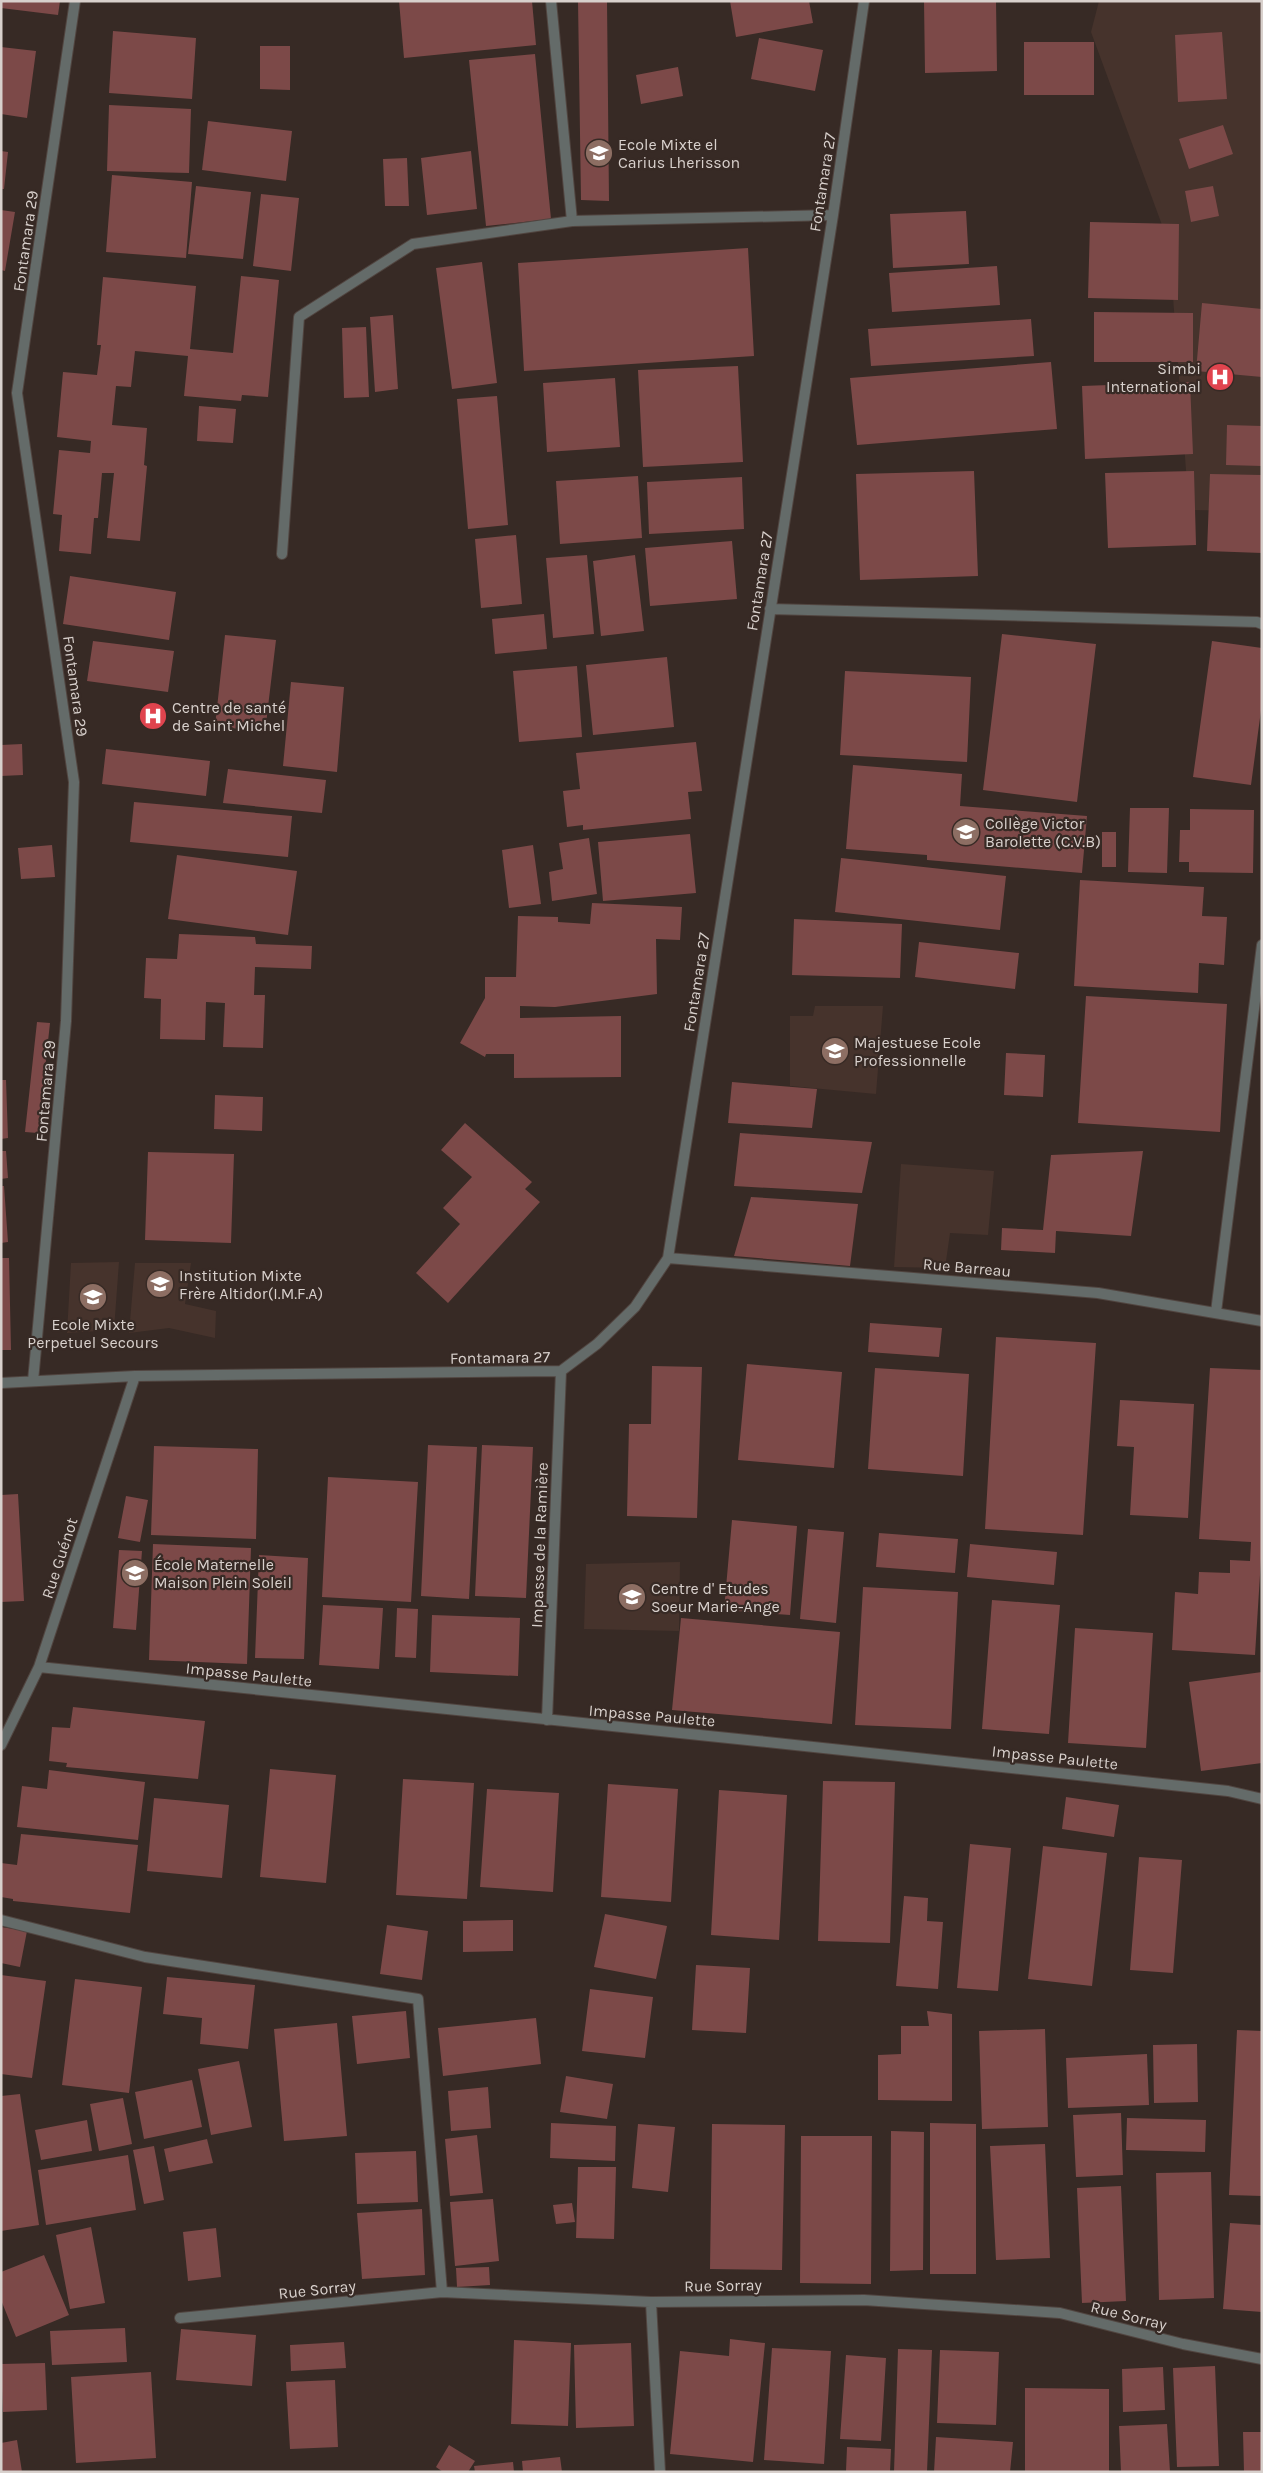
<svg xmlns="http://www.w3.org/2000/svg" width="1263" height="2473" viewBox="0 0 1263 2473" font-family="Karla,sans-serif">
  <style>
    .built { fill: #46332c }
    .building { fill: #7c4948 }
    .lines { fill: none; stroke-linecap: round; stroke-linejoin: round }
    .service-casing { stroke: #514540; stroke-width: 12 }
    .minor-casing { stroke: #514540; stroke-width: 12 }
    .service { stroke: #646b69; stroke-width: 10 }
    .minor { stroke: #646b69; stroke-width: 10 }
    .labels { text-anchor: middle; stroke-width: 4.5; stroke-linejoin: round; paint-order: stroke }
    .poi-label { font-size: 16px; fill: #d8d0cc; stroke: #372a25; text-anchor: start }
    .street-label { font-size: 16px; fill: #d8d0cc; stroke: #372a25 }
  </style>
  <rect width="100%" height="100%" fill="#372a25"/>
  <path class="built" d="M1099,1H1262V511L1189,510L1169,244L1091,32Z
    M815,1006H883L876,1094L790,1086V1016H813Z
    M901,1164L994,1171L988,1235L950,1233L945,1268L894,1267Z
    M119,1262L114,1330L67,1333L71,1263Z
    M135,1263H191L185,1304L216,1311L215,1338L169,1328L129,1333Z
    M680,1562L679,1631L584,1629L586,1564Z"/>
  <path class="building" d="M1,1H60L58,15L1,8Z
    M399,1H532L536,45L404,58Z
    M578,1H607L609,201L581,200Z
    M730,1H809L813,23L736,37Z
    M924,1H996L997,71L925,73Z
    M113,31L196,38L192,99L109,93Z
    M1222,32L1227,99L1178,102L1175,35Z
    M759,38L823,50L815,91L751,79Z
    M1024,42H1094V95H1024Z
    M260,46H290V90L260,89Z
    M1,47L36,51L27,118L1,114Z
    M535,54L551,219L486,226L469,60Z
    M678,67L683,96L641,104L636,75Z
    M109,105L191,109L189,173L107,171Z
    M208,121L292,131L286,181L202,170Z
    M1223,125L1233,154L1189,169L1179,139Z
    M1,151L8,152L4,189H1Z
    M471,151L477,209L427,215L421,158Z
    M407,158L409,206H385L383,159Z
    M112,175L192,182L186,258L106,252Z
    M196,186L251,192L243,259L188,254Z
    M1213,186L1219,216L1191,222L1185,191Z
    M261,194L299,198L291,271L253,266Z
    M1,210L15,212L5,271L1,270Z
    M966,211L969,264L893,268L890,214Z
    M1090,222L1179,224L1178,300L1088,298Z
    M748,248L754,356L524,371L518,263Z
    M482,262L497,383L452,389L436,268Z
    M997,266L1000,305L892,312L889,273Z
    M241,276L279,280L268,397L242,395L241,401L184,396L188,356L135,351L131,387L116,386L112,425L147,428L144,465L147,466L140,541L107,538L114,473H102L98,518H94L91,554L59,551L62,515L53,514L59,450L90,453L91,441L57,437L63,372L97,375L101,345H97L103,277L196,286L190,349L233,353Z
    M1202,303L1262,309V377L1196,371Z
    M1094,312L1193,313V362H1094Z
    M393,315L398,389L375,392L370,317Z
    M1031,319L1034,356L871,366L868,329Z
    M366,327L369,397L344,398L342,328Z
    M1051,362L1057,429L857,445L850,378Z
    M738,366L743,462L643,467L638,370Z
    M615,378L620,447L547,452L543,383Z
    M1190,382L1193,454L1085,459L1082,386Z
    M497,396L508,525L468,529L457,399Z
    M199,406L236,409L233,443L197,441Z
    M1227,425L1262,426V466L1226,465Z
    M974,471L978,576L860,580L856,474Z
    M1194,471L1196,545L1108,548L1105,473Z
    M1210,474L1262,475V553L1207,551Z
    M638,476L642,538L560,544L556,481Z
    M742,477L744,529L649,534L647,482Z
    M516,535L522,604L481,608L475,539Z
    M732,541L737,599L650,606L645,548Z
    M587,555L594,634L553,638L546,558Z
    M635,555L644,631L601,636L593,561Z
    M70,576L176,592L169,640L63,624Z
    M544,614L547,649L495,654L492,619Z
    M1002,634L1096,644L1077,802L983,790Z
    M225,635L276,640L265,732L215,726Z
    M93,641L174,651L168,692L87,681Z
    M1212,641L1262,648V703L1251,785L1193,777Z
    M667,657L674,727L593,735L586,665Z
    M577,666L582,737L519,742L513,671Z
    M845,671L971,677L967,762L840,755Z
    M291,682L344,687L337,772L283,766Z
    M696,742L702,791L688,792L691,819L583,830V825L567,827L563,791L580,789L576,753Z
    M22,744L23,775L1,776V745Z
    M106,749L210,761L206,796L102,784Z
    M853,765L962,774L960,806L1087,816L1082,873L927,860V855L846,849Z
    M228,769L326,780L322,813L223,803Z
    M134,802L292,816L288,857L130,842Z
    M1130,808H1169L1167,873L1128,872Z
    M1190,809L1254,810L1253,873L1189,872V862H1179L1180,830H1190Z
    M1102,832H1116V867H1102Z
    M690,834L696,893L603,901L598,842Z
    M589,838L597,894L552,901L549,872L563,869L559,843Z
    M52,845L55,877L21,879L18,848Z
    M533,845L541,904L509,908L502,850Z
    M177,855L297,871L288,935L168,919Z
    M841,858L1006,876L1000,930L835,912Z
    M1080,880L1204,887L1202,916L1227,917L1224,965L1199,963L1198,993L1074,986Z
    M592,903L682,907L680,940L656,939L657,994L555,1007L520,1006V1018L621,1016V1077L514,1078V1054H486L485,1057L460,1043L485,998V977H516L518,916L558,917V922L590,924Z
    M794,919L902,924L900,978L792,975Z
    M179,934L255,937L256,944L312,946L311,969L255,967L254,995H265L263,1048L223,1047L225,1003L206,1002L205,1040L160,1039L161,999L144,998L146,958L177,959Z
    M919,942L1019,953L1015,989L915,977Z
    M1086,996L1227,1004L1220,1132L1078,1123Z
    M37,1022L50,1023L38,1133L25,1132Z
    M1006,1053L1045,1055L1043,1097L1004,1095Z
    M1,1080H6L8,1138L1,1139Z
    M732,1082L817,1089L812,1128L728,1123Z
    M215,1095L263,1097L262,1131L214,1129Z
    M465,1123L532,1182L525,1189L540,1202L448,1303L416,1273L460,1224L443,1208L472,1177L441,1150Z
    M740,1133L872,1142L862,1193L734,1186Z
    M1,1151H6L8,1178L1,1179Z
    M1143,1151L1131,1236L1056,1231L1055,1253L1001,1250L1002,1228L1043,1230L1051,1155Z
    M148,1152L234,1154L231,1243L145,1240Z
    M1,1186H4L8,1242L1,1243Z
    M751,1197L858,1204L850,1266L734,1256Z
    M1,1258H9L11,1350H1Z
    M870,1323L942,1328L939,1357L868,1352Z
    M996,1337L1096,1343L1083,1535L985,1529Z
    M747,1364L842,1372L834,1468L738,1460Z
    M652,1366L702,1367L697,1518L627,1516L629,1424H651Z
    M875,1368L969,1374L963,1476L868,1469Z
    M1210,1368L1262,1370V1543L1255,1655L1172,1650L1175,1592L1198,1594L1199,1572L1230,1573V1560L1250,1561L1251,1542L1199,1539Z
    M1120,1400L1194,1404L1188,1518L1130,1515L1134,1447L1117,1446Z
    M428,1445L477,1447L469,1599L421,1596Z
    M482,1445L533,1447L526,1598L475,1596Z
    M154,1446L258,1449L256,1539L151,1535Z
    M328,1477L418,1482L411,1602L322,1597Z
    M18,1494L24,1601L1,1602V1495Z
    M126,1496L148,1500L140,1542L118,1538Z
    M732,1520L797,1526L790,1615L724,1610Z
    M808,1529L844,1532L836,1623L800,1619Z
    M879,1533L958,1539L955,1573L876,1567Z
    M153,1544L251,1548L247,1664L149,1660Z
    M970,1544L1057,1552L1054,1585L967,1577Z
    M119,1550L142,1551L136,1630L113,1628Z
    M259,1555L308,1558L304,1659L255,1658Z
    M863,1587L958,1592L951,1729L855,1725Z
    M992,1600L1060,1605L1049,1734L982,1729Z
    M323,1605L383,1608L379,1669L319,1665Z
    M397,1608L418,1609L416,1658L395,1657Z
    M432,1615L520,1618L518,1676L430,1672Z
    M681,1618L840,1632L832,1724L672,1710Z
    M1075,1628L1153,1633L1146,1748L1068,1743Z
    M1262,1672V1763L1201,1771L1189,1682Z
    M73,1707L205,1721L198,1779L66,1767L67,1763L49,1761L52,1727L70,1728Z
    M270,1769L336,1775L326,1883L260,1877Z
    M49,1770L145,1782L138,1840L17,1827L22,1786L47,1789Z
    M403,1779L474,1783L467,1899L396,1895Z
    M823,1781L895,1782L890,1943L818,1941Z
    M608,1784L678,1789L671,1902L601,1897Z
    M487,1789L559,1793L553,1892L480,1887Z
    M719,1790L787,1795L779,1940L711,1935Z
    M1066,1797L1119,1805L1114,1837L1062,1829Z
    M154,1798L229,1805L222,1878L147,1871Z
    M21,1834L138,1845L130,1913L13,1901V1899L1,1897V1863L17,1865Z
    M970,1844L1011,1848L998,1991L957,1988Z
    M1043,1846L1107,1853L1092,1986L1028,1979Z
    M1139,1857L1182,1860L1173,1973L1130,1970Z
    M904,1896L928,1898L927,1921L943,1922L938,1989L896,1986Z
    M605,1914L667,1926L656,1979L594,1967Z
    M513,1920V1951L463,1952V1921Z
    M387,1925L428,1931L422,1980L380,1974Z
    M1,1927L27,1931L20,1967L1,1963Z
    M696,1965L750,1968L746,2033L692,2030Z
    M1,1975L46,1981L32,2078L1,2074Z
    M167,1977L255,1985L248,2049L200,2044L202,2018L163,2014Z
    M75,1979L142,1987L129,2093L62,2085Z
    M590,1989L653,1997L645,2058L582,2051Z
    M406,2011L410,2058L357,2064L352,2016Z
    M927,2011L952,2014V2101L878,2100V2055L901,2054V2026H929Z
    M536,2018L541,2064L443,2076L438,2028Z
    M337,2023L347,2136L284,2141L274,2029Z
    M1045,2029L1048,2127L982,2129L979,2031Z
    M1237,2030L1262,2031V2196L1229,2195Z
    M1197,2044L1198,2102L1154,2103L1153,2045Z
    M1147,2054L1149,2105L1068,2108L1066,2058Z
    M239,2061L252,2127L211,2135L198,2069Z
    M566,2076L613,2084L607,2119L560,2112Z
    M192,2080L202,2127L144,2139L135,2092Z
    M488,2087L491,2128L451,2131L448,2091Z
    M20,2094L39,2225L1,2231V2096Z
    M123,2098L132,2144L99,2151L90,2104Z
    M1121,2113L1123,2175L1076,2177L1073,2115Z
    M1127,2118L1206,2120L1205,2152L1126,2150Z
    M87,2120L92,2151L41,2160L35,2130Z
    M551,2123L616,2126L615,2161L550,2158Z
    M930,2123L976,2124V2274H930Z
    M638,2124L675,2127L668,2192L632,2188Z
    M712,2124L785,2125L782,2270L710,2269Z
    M891,2131L924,2132L923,2270L890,2271Z
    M477,2135L483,2193L450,2196L445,2139Z
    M801,2136H872L871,2284L800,2283Z
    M207,2139L213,2163L169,2172L164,2149Z
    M1045,2144L1050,2258L996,2260L990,2146Z
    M154,2146L164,2200L144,2204L133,2150Z
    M416,2151L418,2202L357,2204L355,2153Z
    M128,2155L136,2210L46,2225L38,2170Z
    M578,2167H616L614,2239L576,2238Z
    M1211,2172L1214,2298L1159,2300L1156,2173Z
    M1121,2186L1126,2301L1082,2303L1077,2188Z
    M493,2199L499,2261L455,2266L450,2202Z
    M572,2203L575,2222L556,2224L553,2205Z
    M422,2209L425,2275L362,2279L357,2213Z
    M1230,2223L1262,2225V2312L1223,2309Z
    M91,2227L105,2303L70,2309L56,2235Z
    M216,2228L221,2277L188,2281L183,2232Z
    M44,2255L69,2315L16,2337L1,2300V2272Z
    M489,2267L490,2285L457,2287L456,2268Z
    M125,2328L127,2362L52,2365L50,2331Z
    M181,2329L256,2335L252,2386L176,2380Z
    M730,2339L765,2343L753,2462L670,2454L680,2351L729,2356Z
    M514,2340L571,2343L568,2426L511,2424Z
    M344,2342L346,2368L291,2371L290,2345Z
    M631,2343L634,2426L576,2428L574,2345Z
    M772,2348L831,2351L824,2464L764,2460Z
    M898,2349L932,2350L927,2472H894Z
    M940,2350L999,2352L996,2425L937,2423Z
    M846,2355L886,2358L881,2441L840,2439Z
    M45,2363L47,2410L3,2412L1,2364Z
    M1215,2366L1219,2466L1177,2467L1173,2368Z
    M1163,2367L1165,2410L1123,2412L1122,2369Z
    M151,2372L156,2458L76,2463L71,2377Z
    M335,2380L338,2447L290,2449L286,2382Z
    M1025,2388L1109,2389V2472H1025Z
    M1167,2424L1170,2472H1121L1119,2426Z
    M1243,2432H1262V2472H1244Z
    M936,2437L1013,2442L1010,2472H934Z
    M17,2440L22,2472H1V2443Z
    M449,2445L475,2461L468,2472H443L436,2467Z
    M847,2447L891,2449L890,2472L846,2471Z
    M560,2457L562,2472H523L522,2461Z
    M513,2462L514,2472H475L474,2466Z"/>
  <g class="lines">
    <defs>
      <path id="service" d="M551,1L572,221"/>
      <path id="minor" d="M282,554L299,317L413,244L572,221L833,215
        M770,609L1257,622L1262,624
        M668,1258L1098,1293L1262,1321
        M1216,1312L1262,945
        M33,1381L66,1021L74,782L17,393L75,1
        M1,1383L135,1376L561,1371L597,1344L635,1307L668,1258L833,215L864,1
        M39,1667C435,1709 832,1747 1228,1791L1262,1799
        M547,1720L561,1371
        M1,1745L39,1667L135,1376
        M1,1920L145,1957L418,1999L442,2292
        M651,2302L660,2472
        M180,2318L442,2292L651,2302L864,2300L1060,2313L1183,2344L1262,2359"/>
    </defs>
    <use href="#service" class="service-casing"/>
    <use href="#minor" class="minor-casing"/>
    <use href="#service" class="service"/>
    <use href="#minor" class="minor"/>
  </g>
  <defs>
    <symbol id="school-disc" viewBox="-11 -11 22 22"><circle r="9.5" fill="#8d6e63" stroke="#372a25"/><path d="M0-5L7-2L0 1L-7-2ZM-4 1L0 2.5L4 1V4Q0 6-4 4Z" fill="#fff"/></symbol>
    <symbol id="hospital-disc" viewBox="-11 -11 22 22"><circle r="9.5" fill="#e0444e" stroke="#372a25"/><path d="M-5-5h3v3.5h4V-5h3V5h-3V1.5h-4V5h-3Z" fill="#fff"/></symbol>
    <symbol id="university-disc" viewBox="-11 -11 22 22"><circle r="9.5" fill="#8d6e63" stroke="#372a25"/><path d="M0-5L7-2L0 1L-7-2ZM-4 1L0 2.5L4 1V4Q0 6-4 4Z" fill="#fff"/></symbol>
  </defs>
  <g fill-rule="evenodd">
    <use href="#school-disc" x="583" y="137" width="32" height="32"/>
    <use href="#hospital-disc" x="1204" y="361" width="32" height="32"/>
    <use href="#hospital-disc" x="137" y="700" width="32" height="32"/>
    <use href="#school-disc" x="950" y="816" width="32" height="32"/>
    <use href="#university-disc" x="819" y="1035" width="32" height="32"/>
    <use href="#school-disc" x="144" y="1268" width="32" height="32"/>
    <use href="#school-disc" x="77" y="1281" width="32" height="32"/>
    <use href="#school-disc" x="119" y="1557" width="32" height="32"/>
    <use href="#school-disc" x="616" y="1581" width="32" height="32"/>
  </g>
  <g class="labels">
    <g class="poi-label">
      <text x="618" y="150">Ecole Mixte el<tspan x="618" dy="18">Carius Lherisson</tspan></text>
      <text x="1201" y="374" text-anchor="end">Simbi<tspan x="1201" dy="18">International</tspan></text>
      <text x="172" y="713">Centre de santé<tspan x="172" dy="18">de Saint Michel</tspan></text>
      <text x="985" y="829">Collège Victor<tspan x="985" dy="18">Barolette (C.V.B)</tspan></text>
      <text x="854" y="1048">Majestuese Ecole<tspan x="854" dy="18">Professionnelle</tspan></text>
      <text x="179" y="1281">Institution Mixte<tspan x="179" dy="18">Frère Altidor(I.M.F.A)</tspan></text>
      <text x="93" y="1330" text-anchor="middle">Ecole Mixte<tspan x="93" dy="18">Perpetuel Secours</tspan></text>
      <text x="154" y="1570">École Maternelle<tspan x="154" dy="18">Maison Plein Soleil</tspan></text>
      <text x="651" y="1594">Centre d' Etudes<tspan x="651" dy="18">Soeur Marie-Ange</tspan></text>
    </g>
    <g class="street-label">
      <text transform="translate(822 182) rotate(-81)" y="6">Fontamara 27</text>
      <text transform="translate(25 241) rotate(-82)" y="6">Fontamara 29</text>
      <text transform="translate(759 581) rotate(-81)" y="6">Fontamara 27</text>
      <text transform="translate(76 686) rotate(82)" y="6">Fontamara 29</text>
      <text transform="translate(696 982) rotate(-81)" y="6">Fontamara 27</text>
      <text transform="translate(45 1091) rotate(-85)" y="6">Fontamara 29</text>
      <text transform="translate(967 1267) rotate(5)" y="6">Rue Barreau</text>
      <text transform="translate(500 1357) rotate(-1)" y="6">Fontamara 27</text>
      <text transform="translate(539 1545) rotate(-88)" y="6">Impasse de la Ramière</text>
      <text transform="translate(59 1558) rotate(-72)" y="6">Rue Guénot</text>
      <text transform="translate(249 1674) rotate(6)" y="6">Impasse Paulette</text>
      <text transform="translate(652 1715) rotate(5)" y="6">Impasse Paulette</text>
      <text transform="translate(1055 1757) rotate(6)" y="6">Impasse Paulette</text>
      <text transform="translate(723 2285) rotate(-1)" y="6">Rue Sorray</text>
      <text transform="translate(317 2289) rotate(-6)" y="6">Rue Sorray</text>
      <text transform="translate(1129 2315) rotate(14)" y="6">Rue Sorray</text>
    </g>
  </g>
  <rect width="1263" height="2473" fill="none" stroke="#d8d0cc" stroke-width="5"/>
</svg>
